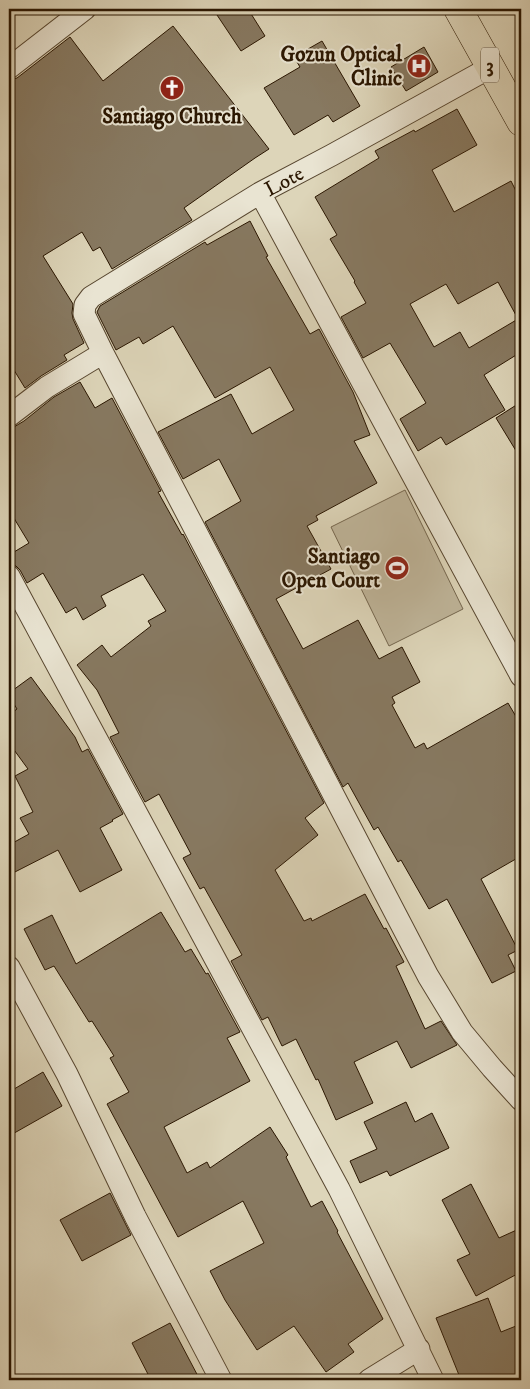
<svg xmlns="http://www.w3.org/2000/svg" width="530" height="1389" viewBox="0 0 530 1389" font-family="'IM FELL DW Pica',serif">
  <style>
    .green { fill: #bfb59a; stroke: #74664e }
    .building { fill: #877961; stroke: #2a1601; fill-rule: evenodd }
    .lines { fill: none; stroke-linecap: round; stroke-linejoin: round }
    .street-casing { stroke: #57462f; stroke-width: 23 }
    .highway-casing { stroke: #2a1601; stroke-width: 29 }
    .street { stroke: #e9e4d2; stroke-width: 21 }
    .highway { stroke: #ddd5b9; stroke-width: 28 }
    .labels { text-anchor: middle; stroke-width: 4; stroke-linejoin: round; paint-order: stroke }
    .shield { fill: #e9e4d2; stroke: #635440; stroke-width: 1 }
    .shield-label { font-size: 20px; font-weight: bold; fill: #2a1601 }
    .poi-label { font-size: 21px; font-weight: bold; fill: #2a1601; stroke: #e9e4d2; text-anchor: end }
    .street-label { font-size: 21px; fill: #2a1601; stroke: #e9e4d2 }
  </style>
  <rect width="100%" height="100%" fill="#ddd5b9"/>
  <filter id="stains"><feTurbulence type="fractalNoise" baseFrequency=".004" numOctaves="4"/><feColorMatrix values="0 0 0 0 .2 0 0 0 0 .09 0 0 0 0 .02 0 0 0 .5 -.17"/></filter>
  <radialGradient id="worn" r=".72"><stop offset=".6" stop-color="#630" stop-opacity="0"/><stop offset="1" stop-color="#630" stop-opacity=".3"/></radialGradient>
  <path class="green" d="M405,490L463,609L389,646L331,527Z"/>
  <path class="building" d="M213,9H248L265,36L241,51Z
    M173,26L269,149L255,158L184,208L192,220L112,269L100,247L93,251L82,232L43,256L73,304L72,313L73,319L84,343L64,355L67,360L41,376L25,388L9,362V80L17,78L70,37L103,81Z
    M322,41L360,106L333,122L328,115L294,135L264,88L300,67L294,57Z
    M424,47L438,72L406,91L391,67Z
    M457,109L477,145L432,170L454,212L511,181L521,201V352L484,375L505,410L446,445L441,437L418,451L400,419L426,403L390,343L363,358L341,317L366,303L354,282L355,281L330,239L337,235L315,197L379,158L375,151L414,130L415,132ZM498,282L518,319L469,348L460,332L434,347L410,304L446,284L458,304Z
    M250,221L268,256L266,257L310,334L319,329L353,392L370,435L354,441L377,483L316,516L318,520L307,526L331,569L276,599L303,649L358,620L379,659L402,647L420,682L392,697L395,703L392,705L415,748L424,743L427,749L508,703L521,725V856L481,879L518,950L508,955L516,971L492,983L447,899L429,909L401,860L398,862L378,827L374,830L348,783L343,787L205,522L241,501L219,459L183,479L158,432L231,394L252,434L294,410L270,367L215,398L173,326L143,344L139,337L116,350L97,312L100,306L205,242L207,245Z
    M80,382L95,408L112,398L161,491L158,492L182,535L183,534L324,803L305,818L318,835L275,870L304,921L311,918L312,921L365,894L384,929L386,928L404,962L396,966L425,1029L441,1021L457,1045L411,1068L397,1041L354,1062L373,1103L336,1120L318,1079L316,1080L296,1039L282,1046L268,1017L262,1020L231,961L242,955L204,887L200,889L183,858L191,854L159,794L145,802L110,737L119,733L97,690L77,665L102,645L111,657L151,626L148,621L166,611L143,574L101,596L106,606L83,620L76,607L66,613L43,573L27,583L20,570L16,566L9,564V555L29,543L9,510V430L24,421L54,397Z
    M521,402V459L496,418Z
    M31,677L75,737L82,752L88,749L123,814L112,820L113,821L100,828L122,870L80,892L58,850L9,875V845L29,834L20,818L33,812L15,776L28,769L9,743V715L17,709L9,696V693Z
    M161,912L185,952L191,949L206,974L208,973L240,1032L227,1038L250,1081L164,1127L187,1173L207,1162L210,1168L270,1127L288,1155L286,1157L311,1207L322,1201L338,1231L337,1232L383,1319L348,1344L354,1352L326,1372L294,1326L257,1350L225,1300L210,1271L264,1243L243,1201L178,1237L107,1104L129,1092L110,1058L114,1056L92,1021L89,1022L54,966L45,970L24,929L52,915L76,964Z
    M43,1072L62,1106L9,1136V1092Z
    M406,1102L415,1122L432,1113L449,1148L390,1176L387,1171L360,1183L350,1161L377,1149L364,1122Z
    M471,1184L499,1238L521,1228V1272L476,1296L457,1260L470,1254L442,1200Z
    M110,1193L131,1235L82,1261L60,1220Z
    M488,1298L501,1332L521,1324V1380H461L436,1318Z
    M170,1323L200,1380H151L132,1343Z"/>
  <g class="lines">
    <defs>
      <path id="street" d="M491,67L332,155L260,193L91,297L85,305L84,314L103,353L428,976L462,1032L492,1068L521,1100
        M9,68L85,9
        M260,193L521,676
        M9,416L47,387L103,353
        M9,576L339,1189L433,1380
        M9,967L67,1074L135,1216L221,1380
        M369,1380L419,1349"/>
      <path id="highway" d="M458,9L521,122"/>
    </defs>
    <use href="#street" class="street-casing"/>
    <use href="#highway" class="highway-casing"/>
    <use href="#street" class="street"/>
    <use href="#highway" class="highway"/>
  </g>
  <defs>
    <symbol id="hospital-disc" viewBox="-11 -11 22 22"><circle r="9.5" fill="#8f2418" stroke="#e9e4d2"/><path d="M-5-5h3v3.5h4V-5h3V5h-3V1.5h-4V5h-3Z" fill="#fff"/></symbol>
    <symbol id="church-disc" viewBox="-11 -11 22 22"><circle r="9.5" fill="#8f2418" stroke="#e9e4d2"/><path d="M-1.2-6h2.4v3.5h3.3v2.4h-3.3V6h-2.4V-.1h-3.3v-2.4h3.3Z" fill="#fff"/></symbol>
    <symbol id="stadium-disc" viewBox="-11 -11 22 22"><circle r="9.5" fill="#8f2418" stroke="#e9e4d2"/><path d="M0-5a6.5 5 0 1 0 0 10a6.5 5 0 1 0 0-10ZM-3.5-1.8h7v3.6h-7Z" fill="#fff"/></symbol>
  </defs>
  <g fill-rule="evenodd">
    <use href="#hospital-disc" x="405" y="52" width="28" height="28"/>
    <use href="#church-disc" x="158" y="74" width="28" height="28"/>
    <use href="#stadium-disc" x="383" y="554" width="28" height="28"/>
  </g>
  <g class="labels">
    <rect class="shield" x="481" y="47.5" width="18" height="35" rx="4"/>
    <g class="shield-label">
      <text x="490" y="72">3</text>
    </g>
    <g class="poi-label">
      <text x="402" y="61">Gozun Optical<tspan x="402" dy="24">Clinic</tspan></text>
      <text x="172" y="123" text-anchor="middle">Santiago Church</text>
      <text x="380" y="563">Santiago<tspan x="380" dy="24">Open Court</tspan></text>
    </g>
    <g class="street-label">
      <text transform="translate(284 181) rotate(-28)" y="7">Lote</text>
    </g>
  </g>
  <rect width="530" height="1389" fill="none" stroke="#ddd5b9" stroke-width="30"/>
  <rect x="10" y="10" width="510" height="1369" fill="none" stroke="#2a1601" stroke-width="2.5"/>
  <rect x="15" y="15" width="500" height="1359" fill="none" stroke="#2a1601"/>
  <rect width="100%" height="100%" filter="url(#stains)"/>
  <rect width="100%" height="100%" fill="url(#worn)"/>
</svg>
